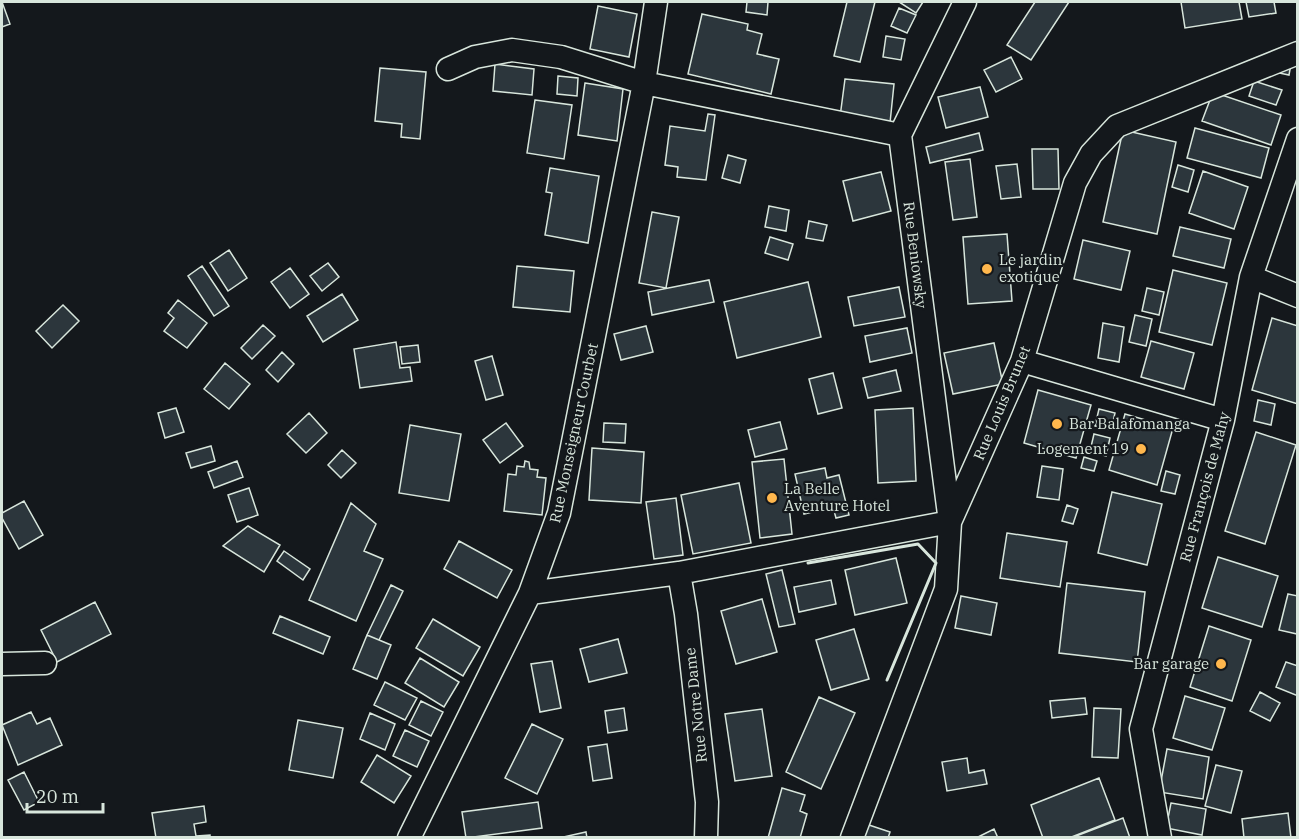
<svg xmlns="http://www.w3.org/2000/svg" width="1299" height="839" viewBox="0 0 1299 839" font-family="'IBM Plex Serif',serif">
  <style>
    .building { fill: #2c363c; stroke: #d8e6dc; stroke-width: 1.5 }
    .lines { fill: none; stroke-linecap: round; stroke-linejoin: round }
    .street-casing { stroke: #d8e6dc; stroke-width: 25 }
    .street { stroke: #14181c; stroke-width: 22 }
    .wall { stroke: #d8e6dc; stroke-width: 3 }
    .poi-dot { fill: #ffb74d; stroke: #14181c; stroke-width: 2 }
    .labels { text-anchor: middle; stroke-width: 4.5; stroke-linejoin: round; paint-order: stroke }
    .street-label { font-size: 15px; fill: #d8e6dc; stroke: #14181c }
    .poi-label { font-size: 15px; fill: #d8e6dc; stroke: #14181c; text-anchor: start }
  </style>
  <rect width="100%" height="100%" fill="#14181c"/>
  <path class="building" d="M2,2L10,24L2,27Z
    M747,2H768L767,15L746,12Z
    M847,2H875L860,62L834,56Z
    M899,2H923L916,13Z
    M1035,2H1069L1031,60L1007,45Z
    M1181,2H1239L1242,19L1185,28Z
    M1246,2H1274L1276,13L1249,17Z
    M598,6L637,14L629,57L590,49Z
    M899,8L916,15L907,33L891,26Z
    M702,14L748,24L747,30L762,34L757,54L779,59L771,94L688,74Z
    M886,36L905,39L901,60L883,57Z
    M1011,57L1022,79L996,92L984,70Z
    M1281,62L1291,64L1289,75L1279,73Z
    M495,64L534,69L532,95L493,91Z
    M380,68L426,72L420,139L401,137L402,124L375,121Z
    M558,76L578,78L577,96L557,94Z
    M845,79L894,84L890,123L840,117Z
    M1254,81L1282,90L1276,105L1249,96Z
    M585,83L623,89L617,141L578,135Z
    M980,87L988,117L946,128L938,97Z
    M1213,92L1281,115L1271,145L1202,121Z
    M535,100L572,105L564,159L527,153Z
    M708,114L715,115L706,180L677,177L678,167L665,165L670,126L705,131Z
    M1195,128L1269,148L1261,178L1187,158Z
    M1123,130L1176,142L1157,234L1103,222Z
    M979,133L983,150L930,163L926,147Z
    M1032,149H1058L1059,189H1033Z
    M728,155L746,160L740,183L722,178Z
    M970,159L977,217L953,220L945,162Z
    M1017,164L1021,197L1001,199L996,166Z
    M1178,165L1194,170L1188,192L1172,187Z
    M550,168L599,176L588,243L545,235L552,193L546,192Z
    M1203,171L1248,187L1234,229L1189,213Z
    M881,172L891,211L853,221L843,181Z
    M769,206L789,210L786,231L765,227Z
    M652,212L679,217L666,288L639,283Z
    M809,221L827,225L823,241L806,238Z
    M1180,227L1231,239L1224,268L1173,256Z
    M1007,234L1012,301L968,304L963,237Z
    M770,237L793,244L788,260L765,253Z
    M1083,240L1130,251L1121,290L1074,279Z
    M229,250L247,278L228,291L210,263Z
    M328,263L339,277L322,291L310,276Z
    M202,266L229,306L214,316L188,276Z
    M517,266L574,271L570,312L513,307Z
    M290,268L309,294L290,308L271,282Z
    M1173,270L1227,283L1212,345L1159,332Z
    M709,280L714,302L652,315L648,292Z
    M808,282L821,337L737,358L724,302Z
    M899,287L905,317L854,326L848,297Z
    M1147,288L1164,292L1159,315L1142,311Z
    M342,294L358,320L323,342L307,316Z
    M178,300L207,323L187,348L164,331L174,318L168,313Z
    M63,305L79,321L52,348L36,331Z
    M1135,315L1152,319L1146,346L1129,342Z
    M1272,318L1298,326V404L1252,390Z
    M1103,323L1124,327L1119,362L1098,358Z
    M263,325L275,336L252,359L241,348Z
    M646,326L653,352L621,360L614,334Z
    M907,328L912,353L870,362L865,336Z
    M1151,341L1194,353L1184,389L1141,377Z
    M396,342L400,368L410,367L412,381L360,388L354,349Z
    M994,343L1003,384L953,394L944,353Z
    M418,345L420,362L402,364L400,347Z
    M282,352L294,364L278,382L266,370Z
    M492,356L503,395L486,400L475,361Z
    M225,363L250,384L229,409L204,389Z
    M896,370L901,391L868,398L863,378Z
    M833,373L842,408L818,414L809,379Z
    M1038,390L1091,405L1076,458L1024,443Z
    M1258,400L1275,404L1271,425L1254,421Z
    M176,408L184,432L165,438L158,413Z
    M913,408L916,481L878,483L875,410Z
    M1099,409L1115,413L1111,430L1095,426Z
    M309,413L327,433L306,453L287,434Z
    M1125,414L1173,428L1157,485L1109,470Z
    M780,422L787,449L755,457L748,430Z
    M506,423L523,446L500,463L483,440Z
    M604,423L626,424L625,443L603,442Z
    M410,425L461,434L449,501L399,493Z
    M1256,432L1296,445L1265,544L1225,531Z
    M1094,434L1110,438L1106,456L1090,451Z
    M211,446L215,461L191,468L186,453Z
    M592,448L644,452L641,503L589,500Z
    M342,450L356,463L341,478L328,465Z
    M1084,457L1097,461L1094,471L1081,468Z
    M784,459L792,534L760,538L752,462Z
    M237,461L243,477L214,488L208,472Z
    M525,461L529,462L530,469L538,470L537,477L546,478L542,515L504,511L508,474L516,475L517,466L524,467Z
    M1042,466L1063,469L1059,500L1037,497Z
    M825,468L827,478L839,475L849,515L836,518L833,507L804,514L795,474Z
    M1166,471L1180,475L1175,494L1161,491Z
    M739,483L751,543L693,554L681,495Z
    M249,488L258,515L237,522L228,495Z
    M1112,492L1162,504L1147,565L1098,553Z
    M676,498L683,555L654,559L646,502Z
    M24,501L43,535L19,549L2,518V513Z
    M351,503L376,524L364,551L383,559L356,621L309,600Z
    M1067,505L1078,509L1073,524L1062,521Z
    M248,526L280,545L264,572L223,546Z
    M1007,533L1067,542L1060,587L1000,578Z
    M459,541L512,570L497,598L444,569Z
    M284,551L310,569L303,580L277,561Z
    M1218,557L1278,576L1262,627L1202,608Z
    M896,558L907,603L855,615L845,570Z
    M782,570L795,624L779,627L766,574Z
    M831,580L836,604L799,612L794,587Z
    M1067,583L1145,592L1137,662L1059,653Z
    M391,585L403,591L379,640L367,635Z
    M1288,594L1298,596L1297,634L1279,630Z
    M961,596L997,603L991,635L955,628Z
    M762,599L777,652L736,664L721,611Z
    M95,602L111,634L57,662L41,630Z
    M280,616L330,637L323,654L273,633Z
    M433,619L480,647L463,676L416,648Z
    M1209,626L1251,640L1232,701L1190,687Z
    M854,629L869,679L831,690L816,640Z
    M367,635L391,645L377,679L353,669Z
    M618,639L627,673L589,682L580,649Z
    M420,658L459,682L444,707L405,683Z
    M552,661L561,708L540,712L531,664Z
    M1286,662L1298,666V696L1276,687Z
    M385,682L417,698L405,720L374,705Z
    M1260,692L1280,703L1270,721L1250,711Z
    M1185,696L1225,708L1212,750L1173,738Z
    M819,697L855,713L821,789L786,772Z
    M1085,698L1087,714L1052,718L1050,701Z
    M421,701L443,712L431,736L409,725Z
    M624,708L627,730L608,733L605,711Z
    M1094,708L1121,709L1118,758L1092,757Z
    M762,709L772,776L735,781L725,714Z
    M31,712L37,724L50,718L62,745L18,765L2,725Z
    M370,713L395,724L385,750L360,739Z
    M298,720L343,728L333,778L289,770Z
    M532,724L563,739L537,794L505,778Z
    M405,730L429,741L417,767L393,756Z
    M607,744L612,778L593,781L588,747Z
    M1167,749L1209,757L1203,799L1159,792Z
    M377,755L411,776L394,803L361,782Z
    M967,758L969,773L984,770L987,784L947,791L942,762Z
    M1216,765L1242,771L1231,813L1205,806Z
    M24,772L39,802L24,810L8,780Z
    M1099,778L1115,820L1069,838H1043L1031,805Z
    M782,788L805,795L800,811L807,814L800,838H768Z
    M538,802L542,828L466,838L462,812Z
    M1171,803L1206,809L1202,835L1166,828Z
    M204,806L206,822L194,824L196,836L210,835V838H156L152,813Z
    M1288,813L1291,838H1244L1242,819Z
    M1123,818L1130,838H1071Z
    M863,823L890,832L888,838H858Z
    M994,829L998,838H976Z
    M586,832L587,838H563V837Z"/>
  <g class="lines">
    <defs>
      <path id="street" d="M448,69L475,57L512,50L561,57L644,83L900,135
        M1251,277L1298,296
        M1022,361L1223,420
        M679,573L686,614L707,802L706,838
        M530,593L679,573L950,522L900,135L965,2
        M2,664L45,663
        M409,838L530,593L559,513L644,83L656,2
        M852,838L946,589L950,522L1022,361L1075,183L1091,154L1117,126L1298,53
        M1160,838L1141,729L1223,420L1251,277L1298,139"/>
    </defs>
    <use href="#street" class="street-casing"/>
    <use href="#street" class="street"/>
    <path class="wall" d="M808,563L918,544L936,563L887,680"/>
  </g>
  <g class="poi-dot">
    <circle cx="987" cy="269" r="6"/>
    <circle cx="1057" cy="424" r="6"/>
    <circle cx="1141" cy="449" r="6"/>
    <circle cx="772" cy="498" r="6"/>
    <circle cx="1221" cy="664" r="6"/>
  </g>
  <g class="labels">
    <g class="street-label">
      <text transform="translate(915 255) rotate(83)" y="5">Rue Beniowsky</text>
      <text transform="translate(1002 403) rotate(-67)" y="5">Rue Louis Brunet</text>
      <text transform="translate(574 433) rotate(-78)" y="5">Rue Monseigneur Courbet</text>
      <text transform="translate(1205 487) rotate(-75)" y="5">Rue François de Mahy</text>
      <text transform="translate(696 705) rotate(-96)" y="5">Rue Notre Dame</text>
    </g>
    <g class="poi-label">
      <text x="999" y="265">Le jardin<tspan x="999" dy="17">exotique</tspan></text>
      <text x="1069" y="429">Bar Balafomanga</text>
      <text x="1129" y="454" text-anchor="end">Logement 19</text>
      <text x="784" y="494">La Belle<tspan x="784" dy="17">Aventure Hotel</tspan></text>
      <text x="1209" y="669" text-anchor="end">Bar garage</text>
    </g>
  </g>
  <rect width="1299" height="839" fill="none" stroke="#d8e6dc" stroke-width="6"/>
  <path d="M27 803v9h76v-9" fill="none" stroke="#d8e6dc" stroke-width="3"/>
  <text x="36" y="803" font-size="18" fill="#d8e6dc" stroke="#14181c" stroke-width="4.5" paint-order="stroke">20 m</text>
</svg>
